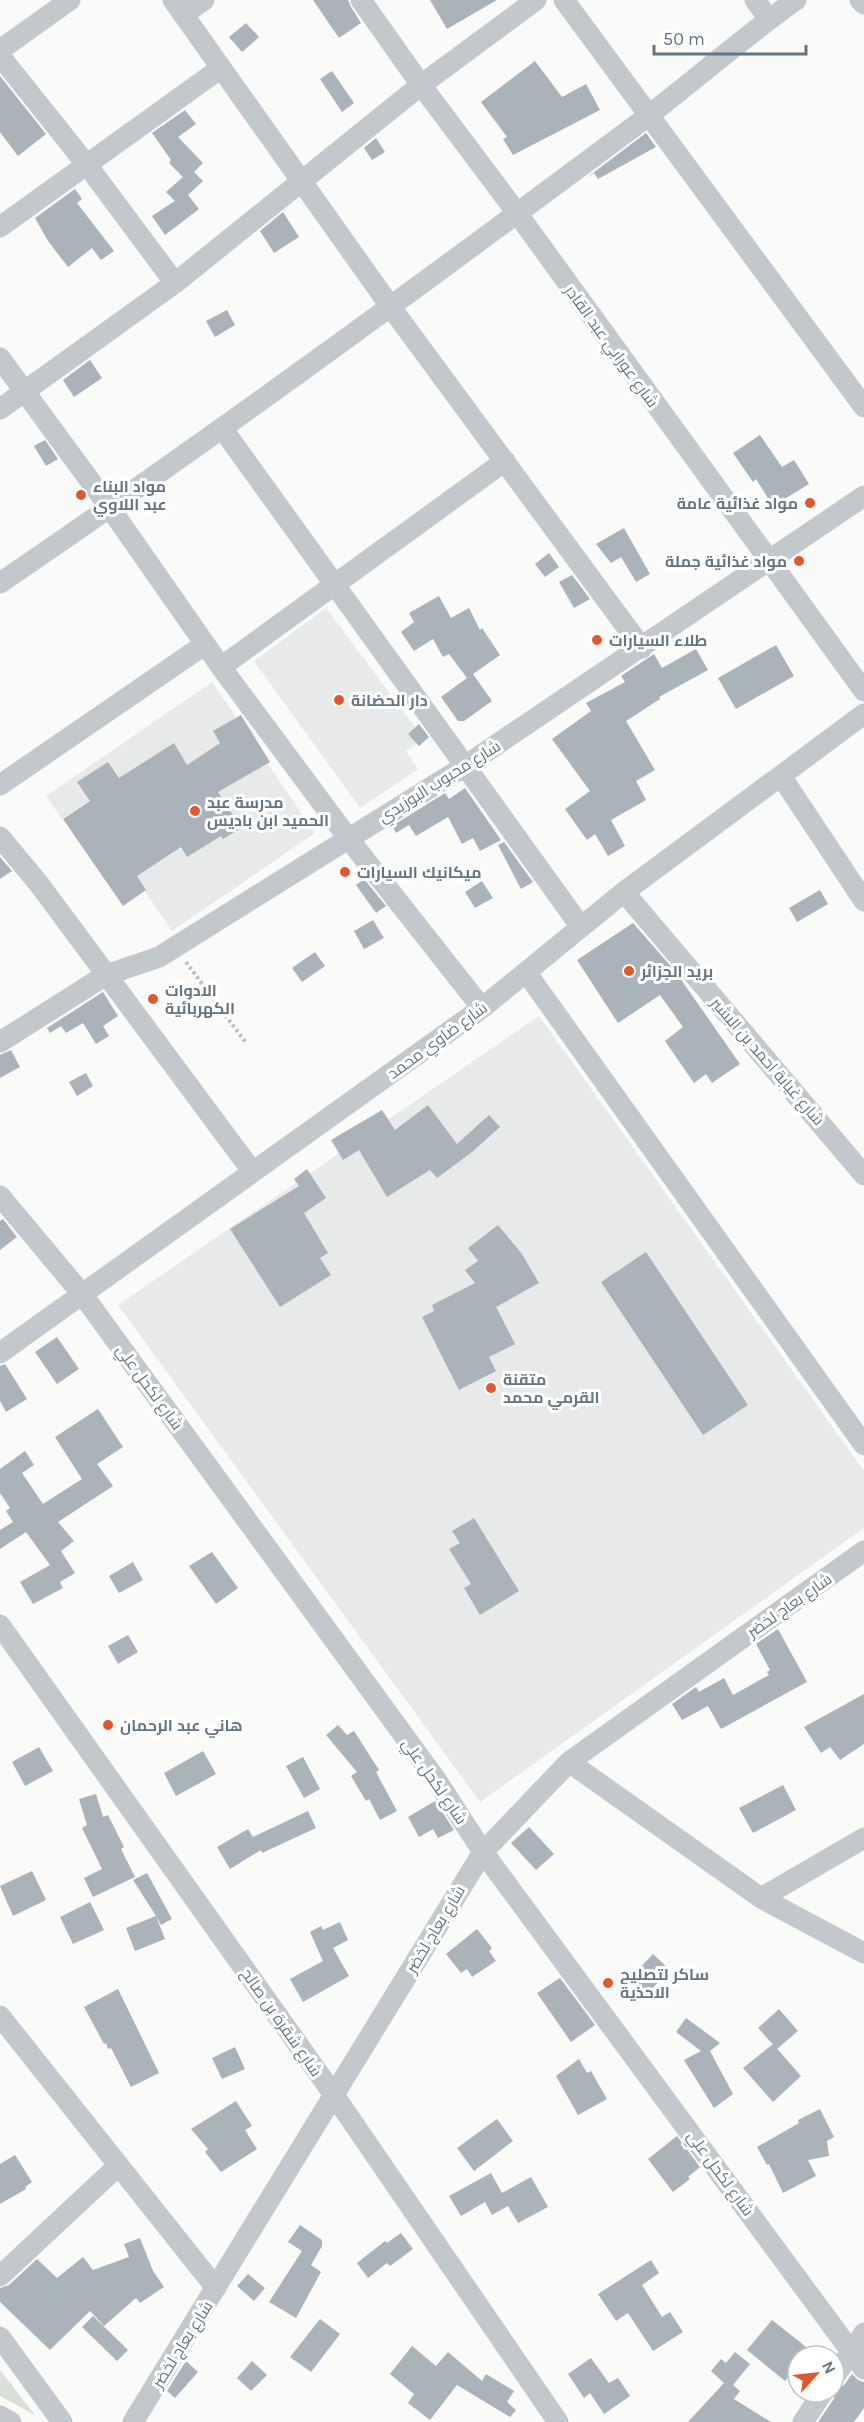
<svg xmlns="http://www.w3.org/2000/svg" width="864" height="2422" viewBox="0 0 864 2422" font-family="Karla,Cairo,sans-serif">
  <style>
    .built { fill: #e8e9e9 }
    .green { fill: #dadfd7 }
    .building { fill: #aab3b9 }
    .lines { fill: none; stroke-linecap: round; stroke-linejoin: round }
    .path { stroke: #bbbfc2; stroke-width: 4; stroke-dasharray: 3 3; stroke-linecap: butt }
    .minor { stroke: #c3c8cc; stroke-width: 21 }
    .poi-dot { fill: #e4572e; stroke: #fff; stroke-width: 2 }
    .labels { text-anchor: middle; stroke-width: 6; stroke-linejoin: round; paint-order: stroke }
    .street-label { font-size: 16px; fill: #657683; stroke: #fff }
    .poi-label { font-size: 16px; font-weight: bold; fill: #657683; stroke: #fff; text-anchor: start }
  </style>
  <rect width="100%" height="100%" fill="#fafaf8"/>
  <path class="built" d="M326,608L424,739L406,751L418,769L360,808L254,661Z
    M212,682L315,833L172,931L85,803L62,819L46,796Z
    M539,1016L864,1471V1528L480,1802L118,1305Z"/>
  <path class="green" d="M0,2370L35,2415L0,2396Z"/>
  <path class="building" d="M313,0H348L351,7L361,23L339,38Z
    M430,0H497L447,29Z
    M246,23L259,37L242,52L229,37Z
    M535,61L562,97L586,84L600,110L513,155L503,139L507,137L481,102Z
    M332,71L354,103L342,112L320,79Z
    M0,76L46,134L18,156L0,132Z
    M185,110L196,124L178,137L203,163L194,172L203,181L188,195L199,209L165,235L152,216L175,201L166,192L183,177L169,163L171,160L152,133Z
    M646,133L656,147L598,179L594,173L585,179Z
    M376,138L385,152L372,160L364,148Z
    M75,189L82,199L77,203L114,251L101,260L92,248L68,267L48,241L35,218Z
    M283,212L299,237L274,253L260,231Z
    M227,310L235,325L215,337L206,321Z
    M90,360L102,378L74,397L63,380Z
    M760,435L782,467L794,460L809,484L773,506L756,479L753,482L733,453Z
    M45,440L58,459L46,466L34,446Z
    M624,528L650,574L636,582L621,557L611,563L596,544Z
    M549,553L559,567L545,577L535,564Z
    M572,575L590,599L574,608L559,582Z
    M439,596L451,618L469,608L480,630L482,628L500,655L473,674L492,701L464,721H458L441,697L467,678L449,654L443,657L433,639L414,651L401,632L414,622L409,613Z
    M776,645L794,676L736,709L718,678Z
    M696,649L708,670L659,697L660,699L626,721L655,770L636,781L646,800L611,820L625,846L608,856L595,834L587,840L565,809L590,791L552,739L591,711L586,703L625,682L621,676L654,654L662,668Z
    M241,715L270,762L218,792L241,828L223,839L221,836L187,857L181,847L137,876L146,890L123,906L63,819L90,801L77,782L108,762L119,778L174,743L187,765L220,743L213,731Z
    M419,724L429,737L419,746L408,734Z
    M465,788L501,840L480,851L473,838L462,844L448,817L416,836L409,825L396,833L392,826L445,793L449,799Z
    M504,842L533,882L521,889L498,845Z
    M0,857L12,871L0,879Z
    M364,879L386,906L376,913L356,885Z
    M482,881L493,898L475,908L465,892Z
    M820,890L828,904L797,922L789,908Z
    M373,920L384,938L364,949L354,931Z
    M633,923L675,971L740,1064L712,1083L706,1074L694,1083L665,1041L683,1027L660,995L618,1023L577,960Z
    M315,952L325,966L302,982L292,968Z
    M103,992L118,1016L103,1026L109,1036L96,1044L83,1023L66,1033L61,1026L50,1033L47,1028Z
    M11,1050L20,1067L0,1078V1055Z
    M86,1073L93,1086L77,1096L69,1082Z
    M428,1105L457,1144L489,1115L500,1127L472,1152L437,1178L430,1170L387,1197L359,1150L343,1160L331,1140L382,1110L395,1130Z
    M307,1169L326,1198L304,1213L328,1253L320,1258L331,1275L280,1307L230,1229L299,1186L294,1179Z
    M3,1219L17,1237L0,1250V1221Z
    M498,1225L522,1254L539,1283L496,1307L515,1344L489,1357L496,1371L459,1390L422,1317L434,1311L432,1305L475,1283L465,1270L478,1261L468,1248Z
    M646,1252L748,1405L703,1435L601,1282Z
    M57,1337L79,1369L57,1384L35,1352Z
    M5,1364L27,1399L6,1412L0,1401V1366Z
    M98,1409L123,1447L97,1464L113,1486L58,1522L74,1541L61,1551L75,1573L60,1582L63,1588L33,1604L20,1582L50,1565L26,1532L0,1549V1530L13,1522L6,1511L10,1508L0,1493V1469L25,1451L34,1465L22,1473L43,1504L82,1479L55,1437Z
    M474,1518L519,1591L480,1615L464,1588L471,1584L449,1549L460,1543L452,1531Z
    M212,1552L238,1588L216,1604L189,1566Z
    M133,1562L143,1580L119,1593L109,1576Z
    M778,1629L807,1682L721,1729L708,1706L682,1720L672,1704L696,1687L699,1692L724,1678L733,1695L769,1675L767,1672L770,1670L756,1644Z
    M128,1635L138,1652L118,1664L108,1646Z
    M864,1694V1744L840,1760L830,1747L821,1753L804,1727Z
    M338,1725L347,1735L354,1731L379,1770L376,1772L397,1811L380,1820L369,1799L366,1801L351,1776L357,1772L326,1735Z
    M39,1747L53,1771L25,1786L12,1762Z
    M203,1751L216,1774L176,1796L164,1773Z
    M303,1757L320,1789L304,1798L286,1766Z
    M783,1785L796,1810L753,1833L739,1808Z
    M96,1794L103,1817L108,1815L124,1847L121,1849L135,1877L93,1897L84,1878L102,1869L82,1828L87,1825L79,1799Z
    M435,1801L454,1830L438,1838L433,1829L419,1837L408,1817Z
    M308,1811L316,1828L262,1853L261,1850L230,1869L217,1847L248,1829L253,1837Z
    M529,1827L554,1854L536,1870L511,1843Z
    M32,1871L46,1900L13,1916L0,1886Z
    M147,1873L172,1919L161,1925L156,1916L165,1939L135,1951L126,1928L156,1916L133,1880Z
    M90,1902L104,1930L73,1944L60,1917Z
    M340,1922L348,1940L333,1948L349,1976L303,2002L290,1979L323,1961L310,1932L321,1926L323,1930Z
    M477,1929L492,1948L489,1951L496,1961L472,1977L467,1969L461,1973L446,1954Z
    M653,1954L670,1970L648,1993L631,1977Z
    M560,1978L595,2025L571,2042L537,1993Z
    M118,1989L159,2073L131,2087L111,2048L108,2049L106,2043L104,2044L84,2007Z
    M779,2009L798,2031L777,2049L758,2028Z
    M686,2018L720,2043L710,2051L733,2094L714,2108L684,2060L701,2051L676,2032Z
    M773,2044L801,2076L773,2102L743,2068Z
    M235,2047L245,2069L222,2079L212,2058Z
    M579,2059L587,2073L591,2071L607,2099L578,2115L556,2076Z
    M236,2101L252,2126L245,2130L257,2149L221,2172L205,2152L208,2149L191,2129Z
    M820,2109L834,2137L827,2141L829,2156L808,2160L816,2176L783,2193L769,2164L767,2165L757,2147L799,2123L798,2120Z
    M497,2119L513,2141L474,2171L457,2148Z
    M677,2136L700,2167L688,2177L690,2179L673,2192L648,2159Z
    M15,2155L32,2182L25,2187L26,2189L0,2204V2164Z
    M491,2173L502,2193L531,2177L548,2207L518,2223L508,2206L492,2215L485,2202L461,2216L449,2196Z
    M300,2225L322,2240V2246L311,2265L321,2272L296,2318L269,2302L302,2251L288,2242Z
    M401,2233L413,2249L390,2266L387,2263L368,2278L357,2263L385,2241L387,2243Z
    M140,2238L153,2271L164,2287L140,2303L136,2298L104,2326L90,2311L50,2350L0,2302V2288L9,2285L37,2259L57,2278L83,2257L93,2270L129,2257L124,2244Z
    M651,2260L659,2273L642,2285L662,2317L670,2312L683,2332L653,2351L628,2313L616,2321L598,2294Z
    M248,2274L265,2288L254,2301L237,2286Z
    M93,2316L128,2350L117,2361L82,2327Z
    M320,2319L340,2334L311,2372L290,2357Z
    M772,2320L810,2350L805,2356H798V2365L785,2381L747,2350Z
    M412,2346L436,2366L448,2352L482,2381L486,2374L514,2391L507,2402L516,2410L510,2417L457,2385L430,2420L408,2403L414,2394L390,2374Z
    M735,2352L750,2364L733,2385L740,2391L734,2399L771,2422H688L724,2383L711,2371L721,2359L726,2363Z
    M591,2358L609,2383L618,2378L630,2396L604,2414L590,2393L584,2398L568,2374Z
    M186,2361L198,2372L175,2398L167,2391Z
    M252,2361L267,2375L251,2391L237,2378Z
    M852,2374L858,2380L864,2382V2408L854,2422H818L834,2399L835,2389L844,2385Z"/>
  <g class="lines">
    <path class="path" d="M186,962L246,1043"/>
    <path class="minor" d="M173,0L390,306L642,648
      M361,0L421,85L517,213L864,691
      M564,0L864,407
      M755,0L769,19
      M860,0L864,4
      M183,15L204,0
      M0,50L70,0
      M0,56L87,165L175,283
      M0,227L221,68
      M0,358L110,508L221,667L348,838L482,1008
      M0,409L175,283L421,85L536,0
      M222,428L581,927
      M0,583C213,438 421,285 628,131C685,89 738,41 796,0
      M221,667L505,461
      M781,776L864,901
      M0,785L204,645
      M0,837L39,884L252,1171
      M624,892L864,1175
      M526,972L864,1445
      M0,1042L106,975L159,957L175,947L465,766L864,496
      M0,1196L82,1294L437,1781L483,1852L864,2369
      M0,1353L482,1008L624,892L864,714
      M0,1625L334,2095L558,2422
      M569,1762L761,1898L864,1953
      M761,1898L864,1838
      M0,2016L216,2288
      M0,2276L118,2166
      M0,2337L62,2422
      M834,2377L864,2333
      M0,2416L11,2422
      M133,2422L483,1852L569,1762L864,1551
      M803,2422L823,2392"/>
  </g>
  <g class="poi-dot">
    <circle cx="81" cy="495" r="6"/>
    <circle cx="810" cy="503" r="6"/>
    <circle cx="799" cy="561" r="6"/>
    <circle cx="597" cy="640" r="6"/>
    <circle cx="339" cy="700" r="6"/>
    <circle cx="195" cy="811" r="6"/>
    <circle cx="345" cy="872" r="6"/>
    <circle cx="629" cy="971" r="6"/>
    <circle cx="153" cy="999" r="6"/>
    <circle cx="491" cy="1388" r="6"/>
    <circle cx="108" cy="1725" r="6"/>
    <circle cx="608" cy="1983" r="6"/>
  </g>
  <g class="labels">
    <g class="street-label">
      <text transform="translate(612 346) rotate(54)" y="6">شارع عورابي عبد القادر</text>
      <text transform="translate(439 781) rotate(-32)" y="6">شارع محبوب البوزيدي</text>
      <text transform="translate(437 1040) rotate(-36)" y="6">شارع ضاوي محمد</text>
      <text transform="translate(768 1061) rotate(49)" y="6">شارع غيابة احمد بن البشير</text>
      <text transform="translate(150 1387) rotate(54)" y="6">شارع لكحل علي</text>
      <text transform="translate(789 1605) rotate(-35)" y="6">شارع بعاج لخضر</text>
      <text transform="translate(435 1781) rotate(55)" y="6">شارع لكحل علي</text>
      <text transform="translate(435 1929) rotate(-59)" y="6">شارع بعاج لخضر</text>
      <text transform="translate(282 2022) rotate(55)" y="6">شارع شقرة بن صالح</text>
      <text transform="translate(721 2173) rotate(54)" y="6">شارع لكحل علي</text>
      <text transform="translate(182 2344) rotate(-58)" y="6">شارع بعاج لخضر</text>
    </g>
    <g class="poi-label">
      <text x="93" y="492">مواد البناء<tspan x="93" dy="18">عبد اللاوي</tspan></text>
      <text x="798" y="509" text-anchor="end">مواد غذائية عامة</text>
      <text x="787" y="567" text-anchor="end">مواد غذائية جملة</text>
      <text x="609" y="646">طلاء السيارات</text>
      <text x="351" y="706">دار الحضانة</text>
      <text x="207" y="808">مدرسة عبد<tspan x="207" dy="18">الحميد ابن باديس</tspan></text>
      <text x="357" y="878">ميكانيك السيارات</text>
      <text x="641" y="977">بريد الجزائر</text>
      <text x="165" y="996">الادوات<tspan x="165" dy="18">الكهربائية</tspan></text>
      <text x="503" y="1385">متقنة<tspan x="503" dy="18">القرمي محمد</tspan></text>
      <text x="120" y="1731">هاني عبد الرحمان</text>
      <text x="620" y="1980">ساكر لتصليح<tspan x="620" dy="18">الاحذية</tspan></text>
    </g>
  </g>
  <g transform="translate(816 2374) rotate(63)"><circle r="28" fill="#ffffff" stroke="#c1c8cd" stroke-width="1.5"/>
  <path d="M0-4.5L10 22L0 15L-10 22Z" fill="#e4572e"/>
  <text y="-9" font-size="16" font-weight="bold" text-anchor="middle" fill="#657683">N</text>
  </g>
  <path d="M654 45v9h152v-9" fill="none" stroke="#657683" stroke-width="3"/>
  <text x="663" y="45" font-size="18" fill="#657683" stroke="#ffffff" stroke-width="4.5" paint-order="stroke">50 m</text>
</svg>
